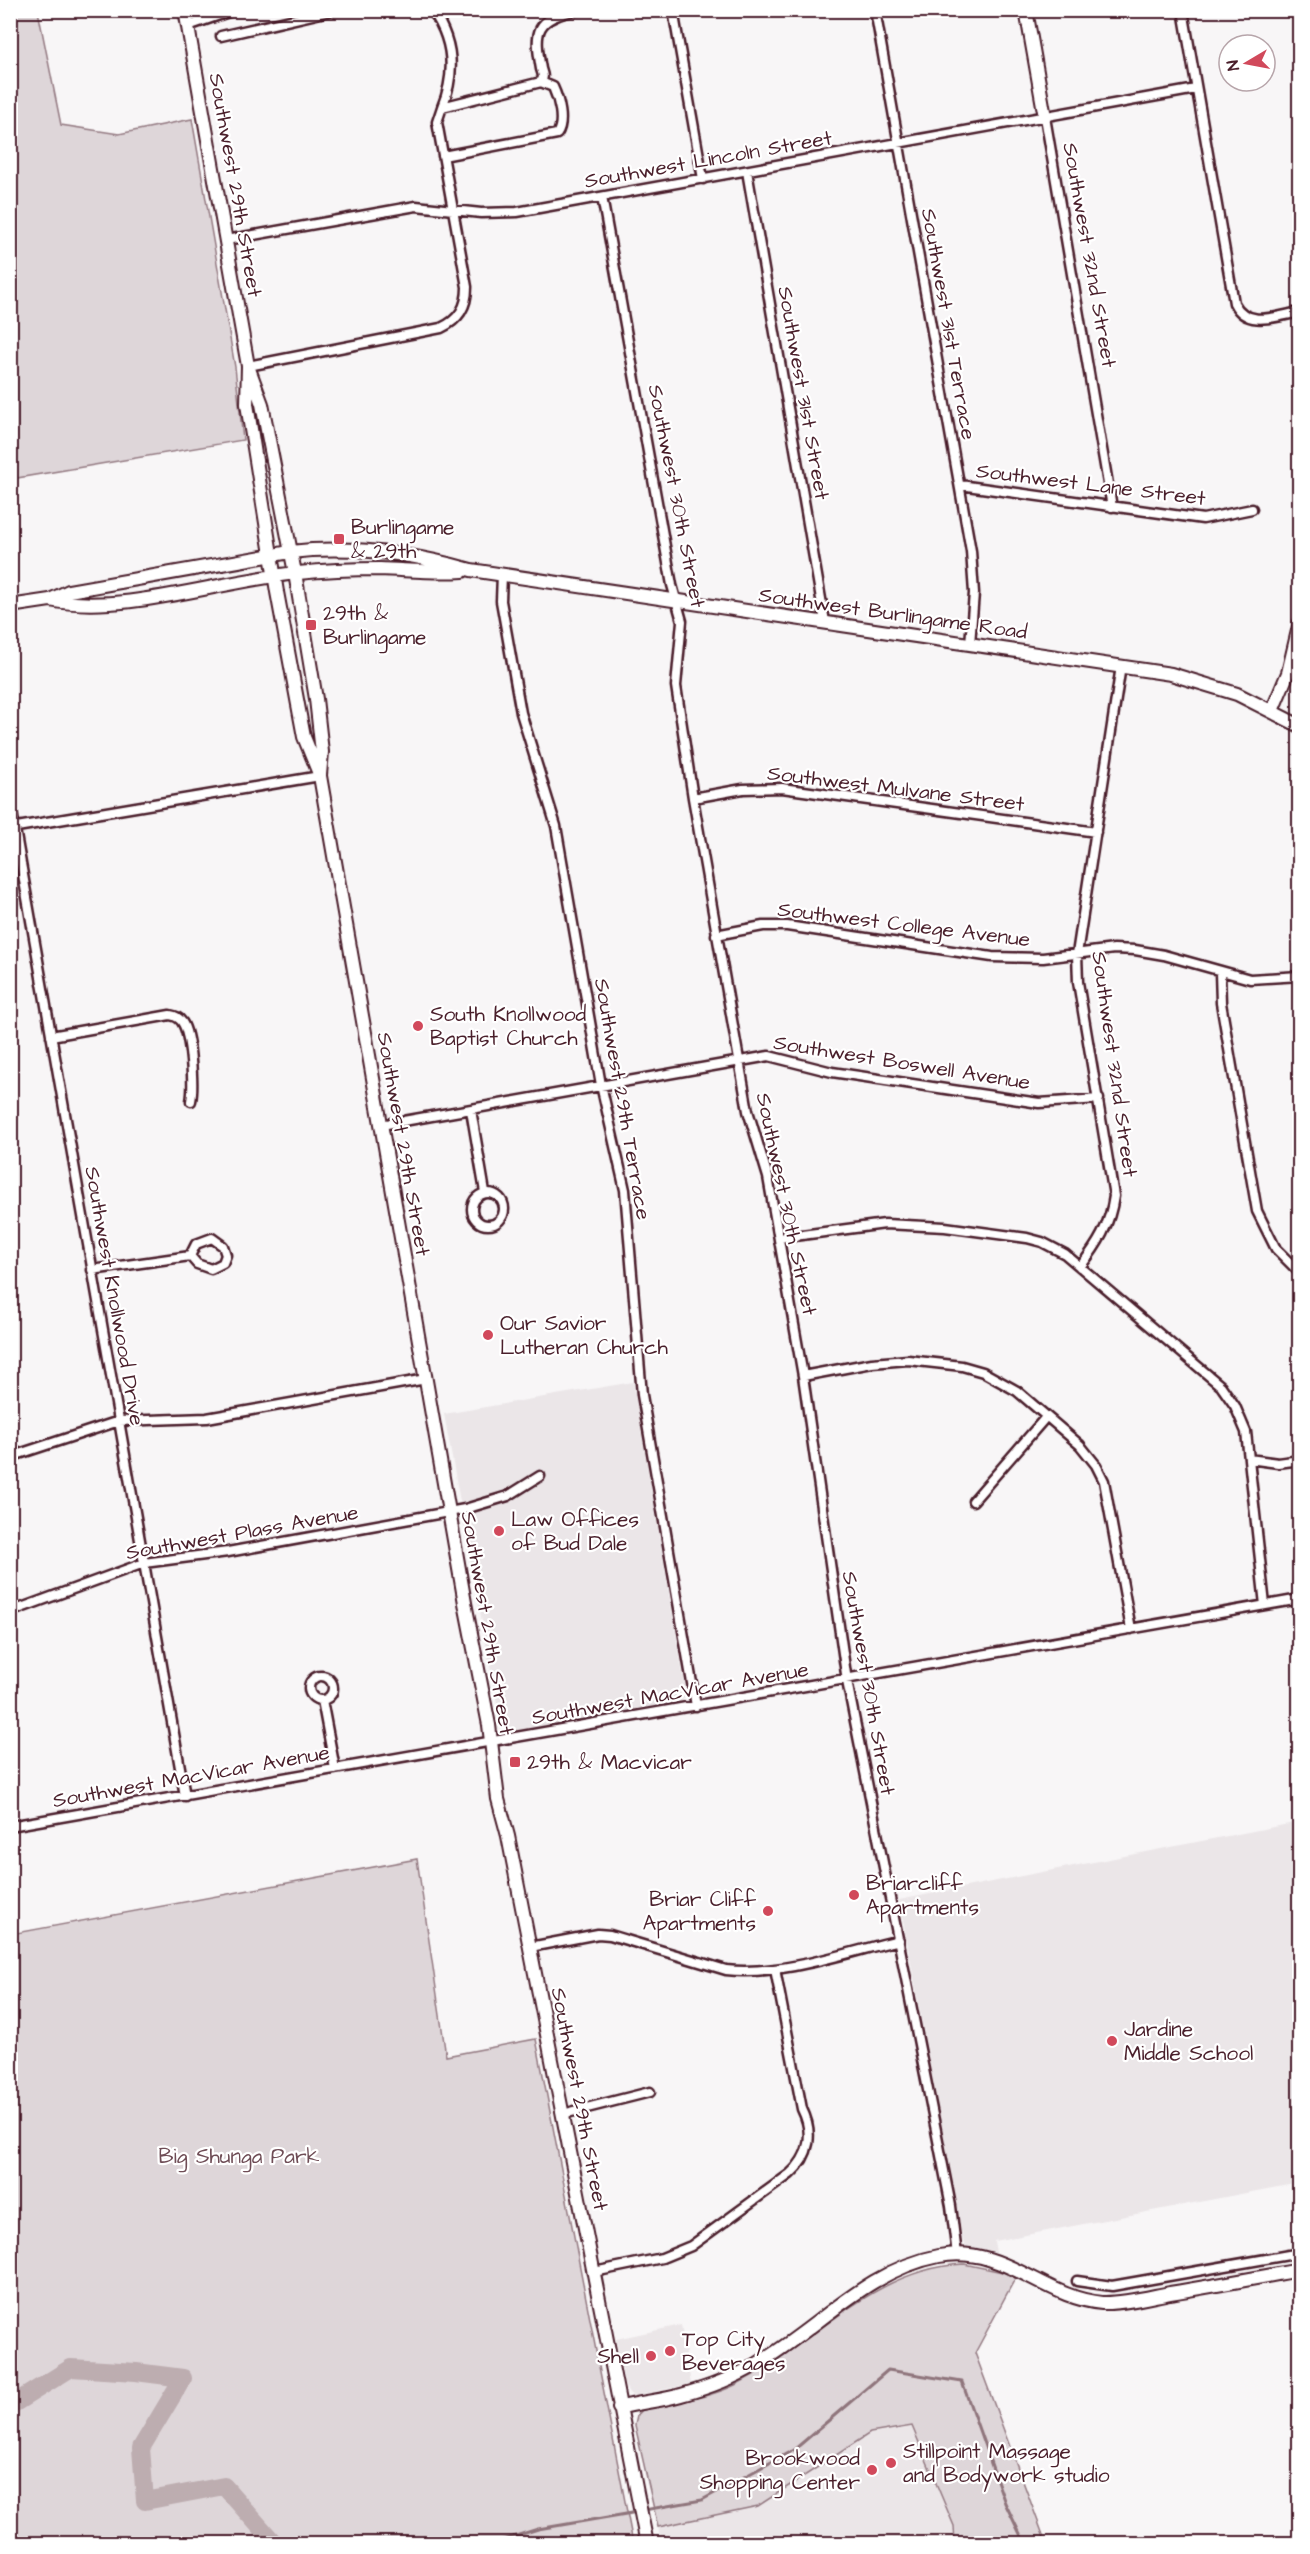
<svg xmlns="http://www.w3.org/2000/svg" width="1310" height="2554" viewBox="0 0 1310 2554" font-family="'Architects Daughter',sans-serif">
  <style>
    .built { fill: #ebe6e8 }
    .green { fill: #ded6d9; stroke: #947a82; stroke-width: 1.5 }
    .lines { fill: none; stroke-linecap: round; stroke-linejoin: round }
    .stream { stroke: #8f747b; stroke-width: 3 }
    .river { stroke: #bdadb0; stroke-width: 18 }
    .street-casing { stroke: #4a1f2b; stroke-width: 13 }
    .secondary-casing { stroke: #4a1f2b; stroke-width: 16 }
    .street { stroke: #fff; stroke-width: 8 }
    .secondary { stroke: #fff; stroke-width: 12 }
    .poi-dot { fill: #d1495b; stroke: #fff; stroke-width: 2 }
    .labels { text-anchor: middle; stroke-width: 4.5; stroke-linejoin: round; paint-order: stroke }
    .street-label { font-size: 21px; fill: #4a1f2b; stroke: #fff }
    .poi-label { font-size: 21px; fill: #4a1f2b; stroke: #fff; text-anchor: start }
    .park-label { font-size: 21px; fill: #6f4d56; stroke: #fff }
  </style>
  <rect width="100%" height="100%" fill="#f8f6f7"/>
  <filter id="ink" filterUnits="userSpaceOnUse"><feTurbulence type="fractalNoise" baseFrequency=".0167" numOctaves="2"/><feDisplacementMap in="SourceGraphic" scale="12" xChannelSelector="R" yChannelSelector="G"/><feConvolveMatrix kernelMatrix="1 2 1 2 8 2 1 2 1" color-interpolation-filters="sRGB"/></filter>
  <g filter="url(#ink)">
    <path class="built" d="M633,1382L686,1692L684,1699L674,1703L513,1731L506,1730L500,1720L444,1414Z
      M1299,1822V2183L994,2241L996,2252L967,2248L963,2241L899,1900Z
      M681,2325L691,2384L633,2396L629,2393L625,2386L616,2339Z
      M912,2426L954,2526L955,2543H661L658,2527L758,2506L870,2433Z"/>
    <path class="green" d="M11,10L38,11L61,125L119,134L192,119L235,367L243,440L11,479Z
      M417,1859L446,2056L536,2039L633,2543H11V1934Z
      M964,2264L1017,2275L975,2353L1046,2543H955L954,2526L912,2426L870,2433L758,2506L658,2527L635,2425L637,2416L642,2410C673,2402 706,2399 735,2385C816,2345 869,2269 964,2264Z"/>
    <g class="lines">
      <path class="stream" d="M644,2510L702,2500L795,2449L888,2370L962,2382L1005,2503L1025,2544
        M490,2544L538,2529L638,2512"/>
      <path class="river" d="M10,2406L71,2368L136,2372L183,2378L141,2448L145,2501L224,2486L275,2544"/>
      <defs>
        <path id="street" d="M432,10C454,41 456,73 442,107
          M673,10L703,179
          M875,10L971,551L974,593L970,644
          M1183,10L1234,303C1247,329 1277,316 1300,312
          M188,26L234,10
          M221,36L334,10
          M1045,117L1112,507
          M443,156L557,134C565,122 559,100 553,87L541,82
          M747,171L825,622
          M602,197L672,585L682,621L676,686L693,798L748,1111L768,1177L803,1376L847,1681L951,2206L957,2255
          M226,240L416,206L481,213L517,212L1196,89
          M248,366L441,328C459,320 467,307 467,287L437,122L442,107L541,82C544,77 543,75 541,69C534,30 535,19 577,10
          M960,485L1203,519L1252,509
          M502,574L501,601L521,713L556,826L601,1085L625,1190L642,1395L696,1706
          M693,798L743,789L782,788L1096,832
          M10,801L185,1796
          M11,828L320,776
          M716,935L763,926H787L992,957L1043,958L1114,949L1135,950L1164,955L1250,979L1300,976
          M1220,972L1221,1003L1257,1211L1276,1249L1300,1273
          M51,1036L170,1015C175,1016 179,1017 182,1022C191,1035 194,1086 191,1101
          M471,1110L485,1192
          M381,1125L769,1056L832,1072L1039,1103L1099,1099
          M472 1209a16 16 0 1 1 32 0a16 16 0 1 1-32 0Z
          M779,1238L885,1224L945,1227L1027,1238L1042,1242L1065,1254L1221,1386L1235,1406L1246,1432L1265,1605
          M1080,1267C1098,1244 1110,1225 1114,1196L1078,982L1077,954L1121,666
          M92,1270L190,1256L197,1264L211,1269L223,1263L226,1255L223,1246L212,1238L196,1244L190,1256
          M803,1376L872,1363L908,1360L962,1366L983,1372L1017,1391L1080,1445L1096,1465L1104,1481L1131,1629
          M10,1457L119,1421L207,1418L426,1379
          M1249,1459L1278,1463L1300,1460
          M973,1501L1046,1417
          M10,1612L144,1563L228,1552L465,1509L508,1496L540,1476
          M309 1688a12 12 0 1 1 24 0a12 12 0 1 1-24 0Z
          M322,1700L335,1769
          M10,1826L1300,1599
          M530,1947L598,1934L610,1935L726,1970C781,1976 845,1953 899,1940
          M563,2114L650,2092
          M594,2272L662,2258L691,2246L790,2174C810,2156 814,2133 802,2109L775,1969
          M1077,2281L1112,2286L1300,2253"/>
        <path id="secondary" d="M185,10L248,366L262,404L295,573L316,699L322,752L320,775
          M1026,10L1045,117
          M248,366L247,404L277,592L304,737L320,776L465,1603L489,1725L498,1799L508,1836L647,2544
          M50,600C125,615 222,580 298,573C326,570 353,569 380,569C408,570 435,573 463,571
          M10,606L50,600L69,591L290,552C352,545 411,553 471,570L1171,674L1237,694L1300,726
          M1272,711L1288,673L1300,622
          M619,2408C639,2402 661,2401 681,2395C707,2388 734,2378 757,2364C819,2328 866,2270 939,2256C1004,2244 1043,2298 1102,2303C1123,2304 1149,2297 1170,2293C1213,2286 1256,2278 1300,2270"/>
      </defs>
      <use href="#street" class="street-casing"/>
      <use href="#secondary" class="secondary-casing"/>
      <use href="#street" class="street"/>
      <use href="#secondary" class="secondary"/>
    </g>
  </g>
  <g class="poi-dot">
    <rect x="333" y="533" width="12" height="12" rx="3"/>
    <rect x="305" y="619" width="12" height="12" rx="3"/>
    <circle cx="418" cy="1026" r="6"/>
    <circle cx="488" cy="1335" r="6"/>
    <circle cx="499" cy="1531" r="6"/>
    <rect x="509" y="1756" width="12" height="12" rx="3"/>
    <circle cx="854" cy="1895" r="6"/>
    <circle cx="768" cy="1911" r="6"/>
    <circle cx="1112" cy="2041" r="6"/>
    <circle cx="670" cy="2351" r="6"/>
    <circle cx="651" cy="2356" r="6"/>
    <circle cx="891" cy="2463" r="6"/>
    <circle cx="872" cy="2470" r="6"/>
  </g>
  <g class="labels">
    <g class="street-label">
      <text transform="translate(708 159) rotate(-10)" y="7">Southwest Lincoln Street</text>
      <text transform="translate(236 185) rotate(80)" y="7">Southwest 29th Street</text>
      <text transform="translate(1090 255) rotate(80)" y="7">Southwest 32nd Street</text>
      <text transform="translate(949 324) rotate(80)" y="7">Southwest 31st Terrace</text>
      <text transform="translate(804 393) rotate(80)" y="7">Southwest 31st Street</text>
      <text transform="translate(1091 484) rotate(7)" y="7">Southwest Lane Street</text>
      <text transform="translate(677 496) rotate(79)" y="7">Southwest 30th Street</text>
      <text transform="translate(893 613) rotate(8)" y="7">Southwest Burlingame Road</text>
      <text transform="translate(896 788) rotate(7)" y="7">Southwest Mulvane Street</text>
      <text transform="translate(904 924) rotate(7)" y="7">Southwest College Avenue</text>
      <text transform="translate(902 1062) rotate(9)" y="7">Southwest Boswell Avenue</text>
      <text transform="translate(1115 1064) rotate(82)" y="7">Southwest 32nd Street</text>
      <text transform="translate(623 1099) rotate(80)" y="7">Southwest 29th Terrace</text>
      <text transform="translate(404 1144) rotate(80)" y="7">Southwest 29th Street</text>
      <text transform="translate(787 1204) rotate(78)" y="7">Southwest 30th Street</text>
      <text transform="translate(115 1296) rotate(80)" y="7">Southwest Knollwood Drive</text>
      <text transform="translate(242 1532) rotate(-10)" y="7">Southwest Plass Avenue</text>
      <text transform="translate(488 1623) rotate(80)" y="7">Southwest 29th Street</text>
      <text transform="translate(869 1683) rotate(80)" y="7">Southwest 30th Street</text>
      <text transform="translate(670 1693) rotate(-10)" y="7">Southwest MacVicar Avenue</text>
      <text transform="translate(191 1776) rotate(-10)" y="7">Southwest MacVicar Avenue</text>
      <text transform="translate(580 2099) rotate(79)" y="7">Southwest 29th Street</text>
    </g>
    <g class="poi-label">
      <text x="351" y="534">Burlingame<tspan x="351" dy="24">&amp; 29th</tspan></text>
      <text x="323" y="620">29th &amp;<tspan x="323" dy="24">Burlingame</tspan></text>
      <text x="430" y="1021">South Knollwood<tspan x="430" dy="24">Baptist Church</tspan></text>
      <text x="500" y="1330">Our Savior<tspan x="500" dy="24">Lutheran Church</tspan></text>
      <text x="511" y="1526">Law Offices<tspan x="511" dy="24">of Bud Dale</tspan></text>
      <text x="527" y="1769">29th &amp; Macvicar</text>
      <text x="866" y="1890">Briarcliff<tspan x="866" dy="24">Apartments</tspan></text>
      <text x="756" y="1906" text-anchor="end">Briar Cliff<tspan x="756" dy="24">Apartments</tspan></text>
      <text x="1124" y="2036">Jardine<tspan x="1124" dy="24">Middle School</tspan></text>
      <text x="682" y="2346">Top City<tspan x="682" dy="24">Beverages</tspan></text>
      <text x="639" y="2363" text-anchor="end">Shell</text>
      <text x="903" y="2458">Stillpoint Massage<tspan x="903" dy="24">and Bodywork studio</tspan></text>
      <text x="860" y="2465" text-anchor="end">Brookwood<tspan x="860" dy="24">Shopping Center</tspan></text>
    </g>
    <g class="park-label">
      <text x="239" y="2163">Big Shunga Park</text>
    </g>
  </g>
  <rect width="1310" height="2554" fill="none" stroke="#fff" stroke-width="36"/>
  <rect x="18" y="18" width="1274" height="2518" fill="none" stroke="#4a1f2b" stroke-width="2" filter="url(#ink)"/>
  <g transform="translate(1247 63) rotate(260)"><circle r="28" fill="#ffffff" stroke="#b7a5aa" stroke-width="1.5"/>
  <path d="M0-4.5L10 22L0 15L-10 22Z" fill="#d1495b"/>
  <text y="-9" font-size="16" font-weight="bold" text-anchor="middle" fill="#4a1f2b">N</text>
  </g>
</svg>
